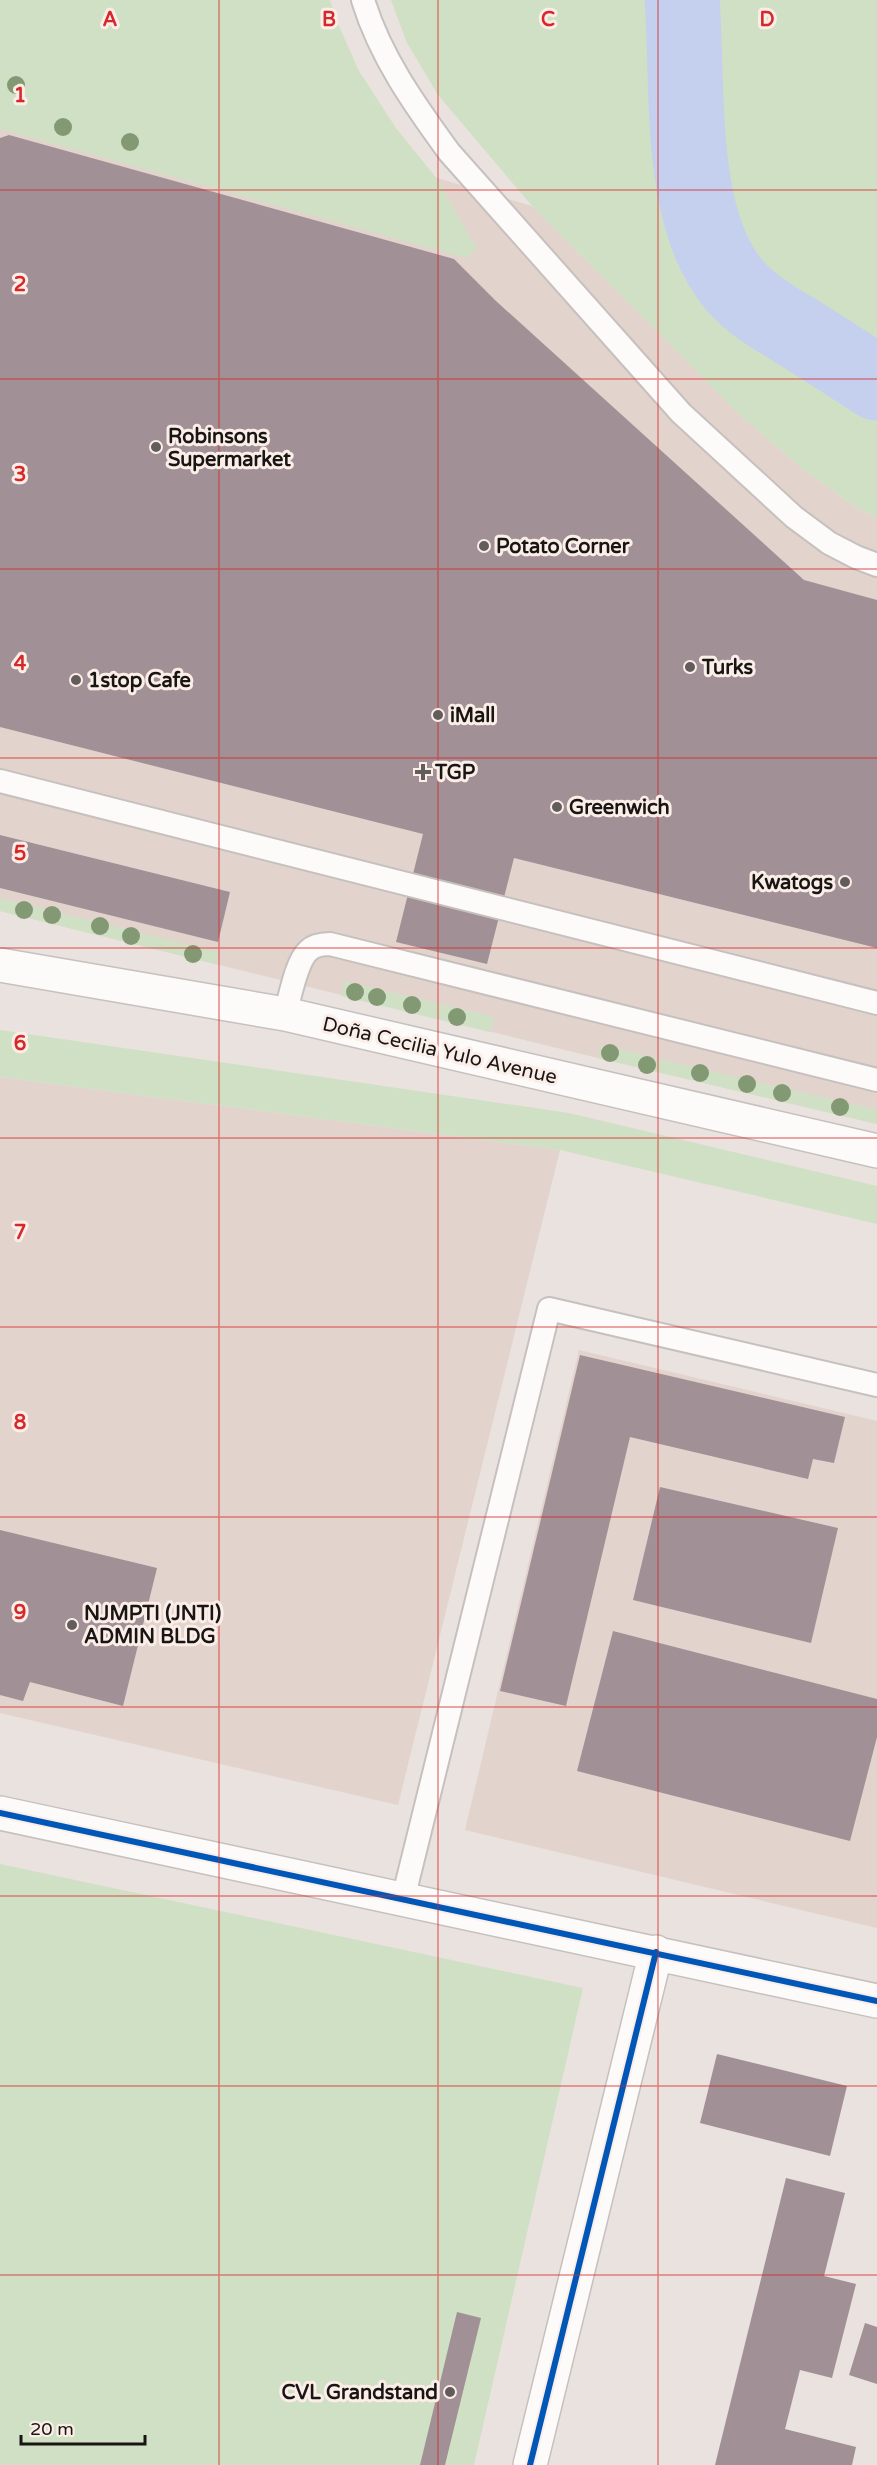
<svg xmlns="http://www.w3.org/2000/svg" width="877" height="2465" viewBox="0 0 877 2465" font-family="'Varela Round',sans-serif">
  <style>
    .built { fill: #e2d3cd }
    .green { fill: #d0e0c4 }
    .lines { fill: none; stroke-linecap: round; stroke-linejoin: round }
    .river { stroke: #c4d0ee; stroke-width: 75 }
    .building { fill: #a19095 }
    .service-casing { stroke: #c6c0be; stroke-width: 26 }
    .minor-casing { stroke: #c6c0be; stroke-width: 36 }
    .secondary-casing { stroke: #c6c0be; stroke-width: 36 }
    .service { stroke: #fcfbfa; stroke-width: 22 }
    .minor { stroke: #fcfbfa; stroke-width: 33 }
    .secondary { stroke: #fcfbfa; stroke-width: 33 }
    .cycleway-casing { stroke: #fbeee8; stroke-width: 10 }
    .cycleway { stroke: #0057b8; stroke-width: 6 }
    .tree { fill: #839973 }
    .grid { fill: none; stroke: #d62828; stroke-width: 1.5; stroke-opacity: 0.55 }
    .poi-dot { fill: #625d5a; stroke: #fbeee8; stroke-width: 2 }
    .labels { text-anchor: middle; stroke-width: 6; stroke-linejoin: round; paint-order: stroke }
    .poi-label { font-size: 20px; font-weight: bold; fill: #191513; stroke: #fbeee8; text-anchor: start }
    .street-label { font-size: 20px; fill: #191513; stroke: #fbeee8 }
    .grid-label { font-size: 20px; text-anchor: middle; font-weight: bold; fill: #d62828; stroke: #fbeee8; stroke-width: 6; stroke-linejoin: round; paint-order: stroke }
  </style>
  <rect width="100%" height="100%" fill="#eae2df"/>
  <path class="built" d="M0,49L532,206L744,419L804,470L853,505L877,518V1124L598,1058L0,911Z
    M0,1077L560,1150L398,1805L0,1713Z
    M579,1350L877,1421V1928L465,1830Z"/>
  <path class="green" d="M0,0H330L335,17L359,71L396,128L438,180L477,249L466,258L0,129Z
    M391,0H877V518L853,505L804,470L744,419L532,206L438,95L407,43Z
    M0,898L218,952L215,964L0,911Z
    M344,981L494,1017L490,1032L341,996Z
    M0,1030L569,1113L877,1186V1224L560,1150L0,1077Z
    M601,1045L877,1110V1124L598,1058Z
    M0,1864L583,1988L474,2465H0Z"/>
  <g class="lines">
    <path class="river" d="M682,0C689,85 676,221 737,288C752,305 776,319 796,331C823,348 850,365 877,383"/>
  </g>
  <path class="building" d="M9,135L454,259L496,301L804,580L877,600V948L514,858L487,964L396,942L423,834L0,727V138Z
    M0,835L230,892L218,942L0,888Z
    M580,1355L845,1417L834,1463L813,1459L808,1479L630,1437L566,1706L500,1691Z
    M660,1487L838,1528L811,1643L633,1600Z
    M0,1530L157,1568L123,1706L30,1682L23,1701L0,1695Z
    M613,1631L877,1699V1737L850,1841L577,1771Z
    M717,2054L847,2086L830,2156L700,2123Z
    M786,2178L845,2193L824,2276L856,2284L832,2378L800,2370L785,2429L856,2447L852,2465H715Z
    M457,2312L481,2318L445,2465H420Z
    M865,2323L877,2327V2384L849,2375Z"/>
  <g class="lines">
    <defs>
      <path id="service" d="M363,0C380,56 414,104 449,152L681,413L794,517L829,543L856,557L877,565
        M0,781L877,1003
        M285,1014C290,998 296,962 308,951C314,945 322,944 330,944L877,1080
        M403,1899L549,1309L877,1385"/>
      <path id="minor" d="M0,1813L877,2001
        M530,2465L656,1952"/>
      <path id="secondary" d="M0,965L285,1014L877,1151"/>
    </defs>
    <use href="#service" class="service-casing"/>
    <use href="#minor" class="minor-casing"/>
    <use href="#secondary" class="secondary-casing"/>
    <use href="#service" class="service"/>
    <use href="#minor" class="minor"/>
    <use href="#secondary" class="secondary"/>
    <defs>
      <path id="cycleway" d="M0,1813L877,2001
        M530,2465L656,1952"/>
    </defs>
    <use href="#cycleway" class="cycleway-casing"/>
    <use href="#cycleway" class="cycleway"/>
  </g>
  <g class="tree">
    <circle cx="16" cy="85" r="9"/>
    <circle cx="63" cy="127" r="9"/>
    <circle cx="130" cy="142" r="9"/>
    <circle cx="24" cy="910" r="9"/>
    <circle cx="52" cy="915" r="9"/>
    <circle cx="100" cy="926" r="9"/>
    <circle cx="131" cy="936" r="9"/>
    <circle cx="193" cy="954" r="9"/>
    <circle cx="355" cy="992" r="9"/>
    <circle cx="377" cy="997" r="9"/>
    <circle cx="412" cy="1005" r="9"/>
    <circle cx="457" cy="1017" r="9"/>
    <circle cx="610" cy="1053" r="9"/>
    <circle cx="647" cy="1065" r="9"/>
    <circle cx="700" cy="1073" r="9"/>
    <circle cx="747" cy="1084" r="9"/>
    <circle cx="782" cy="1093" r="9"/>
    <circle cx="840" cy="1107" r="9"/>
  </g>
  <path class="grid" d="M219,0V2465M438,0V2465M658,0V2465M0,190H877M0,379H877M0,569H877M0,758H877M0,948H877M0,1138H877M0,1327H877M0,1517H877M0,1707H877M0,1896H877M0,2086H877M0,2275H877"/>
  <g class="poi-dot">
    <circle cx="156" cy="447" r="6"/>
    <circle cx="484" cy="546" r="6"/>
    <circle cx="690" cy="667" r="6"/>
    <circle cx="76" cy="680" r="6"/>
    <circle cx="438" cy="715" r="6"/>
    <path d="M420 763h6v6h6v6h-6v6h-6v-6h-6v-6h6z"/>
    <circle cx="557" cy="807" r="6"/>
    <circle cx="845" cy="882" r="6"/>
    <circle cx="72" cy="1625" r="6"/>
    <circle cx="450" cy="2392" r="6"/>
  </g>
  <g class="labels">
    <g class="poi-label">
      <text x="168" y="443">Robinsons<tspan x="168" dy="23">Supermarket</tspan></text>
      <text x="496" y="553">Potato Corner</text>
      <text x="702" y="674">Turks</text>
      <text x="88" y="687">1stop Cafe</text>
      <text x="450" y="722">iMall</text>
      <text x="435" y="779">TGP</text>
      <text x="569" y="814">Greenwich</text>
      <text x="833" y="889" text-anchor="end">Kwatogs</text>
      <text x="84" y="1620">NJMPTI (JNTI)<tspan x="84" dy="23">ADMIN BLDG</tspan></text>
      <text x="438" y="2399" text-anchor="end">CVL Grandstand</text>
    </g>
    <g class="street-label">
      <text transform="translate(440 1050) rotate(13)" y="7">Doña Cecilia Yulo Avenue</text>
    </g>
  </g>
  <g class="grid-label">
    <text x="110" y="26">A</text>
    <text x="329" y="26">B</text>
    <text x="548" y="26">C</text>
    <text x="767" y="26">D</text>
    <text x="20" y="102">1</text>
    <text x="20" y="291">2</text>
    <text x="20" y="481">3</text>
    <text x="20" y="670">4</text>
    <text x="20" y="860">5</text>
    <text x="20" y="1050">6</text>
    <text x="20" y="1239">7</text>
    <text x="20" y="1429">8</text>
    <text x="20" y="1619">9</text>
  </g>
  <path d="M21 2435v9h124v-9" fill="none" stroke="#191513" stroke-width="3"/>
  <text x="30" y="2435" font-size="18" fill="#191513" stroke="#fbeee8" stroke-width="4.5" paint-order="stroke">20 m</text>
</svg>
